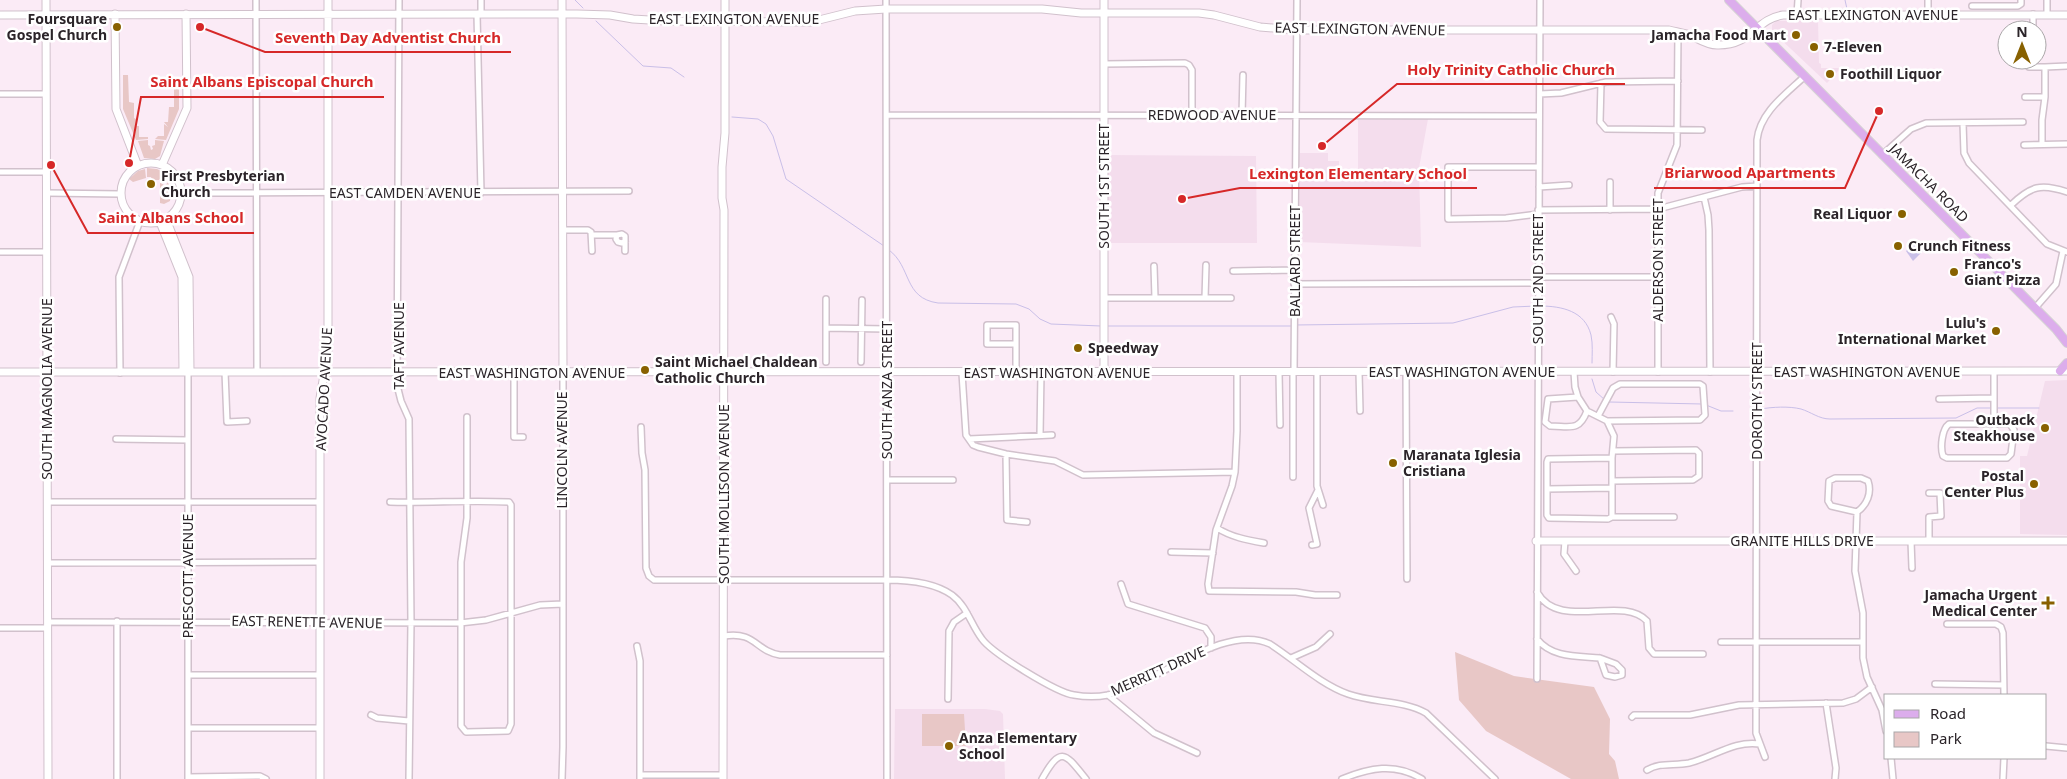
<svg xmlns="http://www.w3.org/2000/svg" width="2067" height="779" viewBox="0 0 2067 779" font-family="'Noto Sans',sans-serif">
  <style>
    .built { fill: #f4dded }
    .green { fill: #e8c7c6 }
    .water { fill: #c9bfe8 }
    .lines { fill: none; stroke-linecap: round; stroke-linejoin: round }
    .stream { stroke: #c9bfe8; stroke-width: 1 }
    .street-casing { stroke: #d1c1cc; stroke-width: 8 }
    .secondary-casing { stroke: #d1c1cc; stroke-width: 9 }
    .primary-casing { stroke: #d5d3d4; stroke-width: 10 }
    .street { stroke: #fff; stroke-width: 5 }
    .secondary { stroke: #fff; stroke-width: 7 }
    .primary { stroke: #dcadec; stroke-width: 8 }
    .poi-dot { fill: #886100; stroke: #fff; stroke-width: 2 }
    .labels { text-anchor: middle; stroke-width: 5; stroke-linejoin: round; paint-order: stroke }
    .street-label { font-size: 14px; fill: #2b2429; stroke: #fff }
    .poi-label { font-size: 14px; font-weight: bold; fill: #2b2429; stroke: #fff; text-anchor: start }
    .leader { fill: none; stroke: #d62828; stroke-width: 2 }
    .callout-dot { fill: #d62828; stroke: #fff; stroke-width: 2 }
    .callout-label { font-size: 15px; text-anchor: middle; font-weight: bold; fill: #d62828; stroke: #fff; stroke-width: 5; stroke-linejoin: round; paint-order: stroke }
  </style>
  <rect width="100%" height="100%" fill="#fbebf6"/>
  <path class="built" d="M1818,20L1819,63L1821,64V68H1839V70L1827,83L1773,32L1772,30V25L1776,21Z
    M1428,119L1419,168L1421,247L1299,242L1300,153H1328V161H1339V175H1358V120Z
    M1108,155L1256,156L1257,243H1108Z
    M2067,380V535L2020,534V456H2027L2045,381Z
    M895,709H985L1000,711L1003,714L1005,779H894Z"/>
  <path class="green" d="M123,75H128L129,102L134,103V118L136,119V126H139V137H148V139L136,140L123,109Z
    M174,80H179V109L166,140L155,139L158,136H164V124L168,127L164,122H168L169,107H174Z
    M148,140V145L150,146L151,150L153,149L152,146L155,145V140L164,141L160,156L155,159L144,158L138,141Z
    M147,168L157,169L165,173L159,180H152L151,177H147Z
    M145,169L146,178L133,182L129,179L138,171Z
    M160,182L165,186L168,182L171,193L170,201L164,204L160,203Z
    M1455,652L1514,676L1594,687L1610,719L1609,754L1615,761L1619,779H1571L1486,731L1459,700Z
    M922,714H964L966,746H922Z"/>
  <path class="water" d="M1917,241L1925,249L1913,261L1906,251Z"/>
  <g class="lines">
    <path class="stream" d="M575,0L583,8
      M1845,0L1847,9
      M596,21L643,66L671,68L684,77
      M732,117L758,119L766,124L773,136L786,179L884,246
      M889,250C912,267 903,298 938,303L1016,304L1029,309L1040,319L1051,324L1101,326
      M1540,306C1562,306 1585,311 1591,335C1593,344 1592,355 1592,363
      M1295,325L1453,323L1513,307L1536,306
      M1108,326H1291
      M1592,379L1596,392L1605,400
      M1609,402L1702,404
      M1706,405L1721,411H1733
      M1997,408H2039
      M1761,409C1772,407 1789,406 1801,409C1811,412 1819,419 1830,419L1956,418L1977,408H1993"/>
    <defs>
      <path id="street" d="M256,0L257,372
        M399,0L397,385L401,401L409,419L411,622L409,779
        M481,0V14
        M886,0L887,779
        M1928,0V15
        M2047,0V14
        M1972,6H2018L2021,4V0
        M477,14L481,193
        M2033,14V30
        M1797,15L1798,0
        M2029,60V67H2045
        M1104,64L1185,63L1189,65L1192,70V115
        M1601,83L1600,122L1606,129L1702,130
        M0,94H46
        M1540,94L1561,93L1606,82L1678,81
        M2025,97H2045L2042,120V144
        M2045,97V67L2067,66
        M887,115L1538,116
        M1242,115L1243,75
        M1963,123L1964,153L1969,163L2047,244L2067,252
        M2024,145L2067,144
        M1882,155L1911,129L1926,123L2023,122
        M0,172H47
        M1610,182V210
        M1539,187L1569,185
        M47,193L120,194
        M181,193L629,191
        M1704,197L1708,215L1709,230L1710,372
        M2011,205C2031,186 2041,183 2067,192
        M1538,210L1658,209L1742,187L1757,186
        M1538,214L1506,218L1448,219V167H1539
        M563,230H588L591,232L592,251
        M592,235H617
        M625,251V236L622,234L617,235L616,239L618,242L622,243L625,241
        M0,252H47
        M1154,266L1155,298
        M1233,271L1294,270
        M1538,277H1657
        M1294,284L1538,283
        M1104,298H1231
        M1205,298L1206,265
        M826,299V328L887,329
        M2035,308L2056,284L2063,251
        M1611,317L1614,324L1613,372
        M826,328V362
        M1016,344H987V325H1016V372
        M861,362L862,300
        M188,372V779
        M225,372L227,422L247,421
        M514,372V437H523
        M1237,372V431L1235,472L1232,486L1216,530L1208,584L1209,591L1296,592L1315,595H1337
        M1279,372L1280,425
        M1293,372V477
        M1294,372L1297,0
        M1317,372V486L1323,505
        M1359,372L1360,411
        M1406,372L1407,579
        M1574,372L1575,387L1578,397L1587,411L1607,421L1614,436L1612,458V517L1608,519L1549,518L1547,515V462L1548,459L1612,458
        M1658,372V193L1677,145L1678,32
        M120,373L119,277L140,221
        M962,373L966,435L973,445L978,447L1006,454L1055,461L1083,475L1235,472
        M1578,397L1548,399L1545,422L1550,426C1570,426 1579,432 1587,411
        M1939,399L1994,398
        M1598,416L1613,388L1620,384H1700L1703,386L1705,415L1700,420L1607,421
        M1949,424H2010L2014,430L2011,454L2007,458H1947L1943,456C1940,447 1942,429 1949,424Z
        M1994,424V372
        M641,427L642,453L645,470L646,568L649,576L654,580H887C908,580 935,583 952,595C967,606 971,625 982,639C992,653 1057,693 1074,695C1085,697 1098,697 1108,695C1155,685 1223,622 1270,644C1295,660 1320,684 1348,694C1373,703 1403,700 1426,713L1495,779
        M1040,435L1041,372
        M116,439L188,440
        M969,439L1052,435
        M1006,454L1007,520L1027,522
        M1861,478L1868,481C1872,493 1867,505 1857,512L1831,506L1828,501L1829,481L1835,478Z
        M887,480H953
        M1612,481L1693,480L1699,476V453L1696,450L1613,451
        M1547,489L1612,488
        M47,502H320
        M390,502C430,503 470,500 509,502L511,505V724L508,731L466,732L461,726V562L467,518V417
        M1857,512L1855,571L1863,613V658L1867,677L1882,710L1886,731
        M1612,517H1674
        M1217,528C1231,537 1247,540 1264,543
        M1565,541L1564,554L1576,571
        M1911,541L1912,568
        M1929,541V517L1941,516L1940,493H1929
        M1312,545L1317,544L1309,508L1318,490
        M1171,552L1213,553
        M48,563L320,562
        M1121,584L1128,604L1205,628L1211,637V648
        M1537,592C1559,632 1622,594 1647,621L1649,648L1654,654H1703
        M117,621V779
        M48,622L460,623L486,620L540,605L563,604
        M1947,624H1996L2001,627L2003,633L2004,695
        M0,628H48
        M724,636C756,631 755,651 780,655H887
        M1537,639C1552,658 1577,656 1600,658L1606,675L1615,677L1622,675V670L1616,664L1600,658
        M1721,642H1862
        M637,646L640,661V779
        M1291,658L1316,647L1330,634
        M188,675H320
        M1537,679L1540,0
        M1935,684L2003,685
        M1108,695L1154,733L1197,753
        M948,699L949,631L954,622L967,613
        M1826,703L1836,768L1835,779
        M371,715L377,718L409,721
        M1632,717L1634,715H1690L1739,705L1843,703L1856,699L1872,687
        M188,728H320
        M2046,746L2067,748
        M1765,757L1756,733L1757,140C1760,112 1786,94 1805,76
        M1891,758L1893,779
        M1647,770C1660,762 1674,766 1689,763C1714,757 1734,740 1760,744
        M640,775H723
        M188,777L260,776L266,779
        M562,779L563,747V372
        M1042,779C1061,745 1065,753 1086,779
        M1342,779C1369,768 1395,762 1422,779
        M2003,779L2004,758"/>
      <path id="secondary" d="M46,0L48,779
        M562,0L563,372
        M115,14L116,109L138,166
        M0,15L577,14L610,15L633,19L666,21L811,22L855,11L886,9H1042L1081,13H1199L1214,15L1260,27L1296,30H1669C1677,32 1685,33 1692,36C1700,40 1708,45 1717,45C1752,46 1755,19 1783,15H2067
        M121 193a30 30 0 1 1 60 0a30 30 0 1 1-60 0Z
        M162,165L187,108L186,14
        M166,219L189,277L190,372
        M160,222L182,277L183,372
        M0,372L2067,371
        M1104,372V0
        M1536,541H2067
        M320,779V398L328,351V0
        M723,779L724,210L722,198V167L725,133V0"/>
      <path id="primary" d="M1729,0L2056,329L2067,343
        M2060,371L2067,363"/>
    </defs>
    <use href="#street" class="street-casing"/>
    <use href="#secondary" class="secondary-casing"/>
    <use href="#primary" class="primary-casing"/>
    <use href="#street" class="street"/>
    <use href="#secondary" class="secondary"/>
    <use href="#primary" class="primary"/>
  </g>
  <g class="poi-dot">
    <circle cx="117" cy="27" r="5"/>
    <circle cx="1796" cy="35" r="5"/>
    <circle cx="1814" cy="47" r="5"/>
    <circle cx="1830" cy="74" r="5"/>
    <circle cx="151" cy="184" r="5"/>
    <circle cx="1902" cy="214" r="5"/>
    <circle cx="1898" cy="246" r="5"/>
    <circle cx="1954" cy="272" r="5"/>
    <circle cx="1996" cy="331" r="5"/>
    <circle cx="1078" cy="348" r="5"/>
    <circle cx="645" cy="370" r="5"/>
    <circle cx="2045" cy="428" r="5"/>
    <circle cx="1393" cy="463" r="5"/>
    <circle cx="2034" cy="484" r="5"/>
    <path d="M2045.5 595.5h5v5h5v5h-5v5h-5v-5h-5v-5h5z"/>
    <circle cx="949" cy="746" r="5"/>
  </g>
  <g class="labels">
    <g class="street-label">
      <text x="1873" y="20">EAST LEXINGTON AVENUE</text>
      <text x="734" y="24">EAST LEXINGTON AVENUE</text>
      <text transform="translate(1360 29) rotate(1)" y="5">EAST LEXINGTON AVENUE</text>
      <text x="1212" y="120">REDWOOD AVENUE</text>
      <text transform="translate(1929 183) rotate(45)" y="5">JAMACHA ROAD</text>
      <text transform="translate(1104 186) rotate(-90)" y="5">SOUTH 1ST STREET</text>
      <text x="405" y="198">EAST CAMDEN AVENUE</text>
      <text transform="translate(1658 260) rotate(-90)" y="5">ALDERSON STREET</text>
      <text transform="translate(1295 261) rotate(-90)" y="5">BALLARD STREET</text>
      <text transform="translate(1538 279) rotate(-90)" y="5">SOUTH 2ND STREET</text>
      <text transform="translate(399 346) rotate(-90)" y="5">TAFT AVENUE</text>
      <text x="1462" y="377">EAST WASHINGTON AVENUE</text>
      <text x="1867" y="377">EAST WASHINGTON AVENUE</text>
      <text x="532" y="378">EAST WASHINGTON AVENUE</text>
      <text x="1057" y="378">EAST WASHINGTON AVENUE</text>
      <text transform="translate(47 389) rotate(-90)" y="5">SOUTH MAGNOLIA AVENUE</text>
      <text transform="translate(324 389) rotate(-87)" y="5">AVOCADO AVENUE</text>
      <text transform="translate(887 390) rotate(-90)" y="5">SOUTH ANZA STREET</text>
      <text transform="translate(1757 401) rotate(-90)" y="5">DOROTHY STREET</text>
      <text transform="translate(562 450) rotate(-90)" y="5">LINCOLN AVENUE</text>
      <text transform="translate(724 494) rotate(-90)" y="5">SOUTH MOLLISON AVENUE</text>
      <text x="1802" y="546">GRANITE HILLS DRIVE</text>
      <text transform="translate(188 576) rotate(-90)" y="5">PRESCOTT AVENUE</text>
      <text transform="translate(307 622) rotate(1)" y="5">EAST RENETTE AVENUE</text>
      <text transform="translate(1158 671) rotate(-24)" y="5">MERRITT DRIVE</text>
    </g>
    <g class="poi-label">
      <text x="107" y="24" text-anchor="end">Foursquare<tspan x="107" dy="16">Gospel Church</tspan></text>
      <text x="1786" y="40" text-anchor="end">Jamacha Food Mart</text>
      <text x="1824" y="52">7-Eleven</text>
      <text x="1840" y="79">Foothill Liquor</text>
      <text x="161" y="181">First Presbyterian<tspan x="161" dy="16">Church</tspan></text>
      <text x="1892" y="219" text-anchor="end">Real Liquor</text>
      <text x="1908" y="251">Crunch Fitness</text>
      <text x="1964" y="269">Franco's<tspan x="1964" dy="16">Giant Pizza</tspan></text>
      <text x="1986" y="328" text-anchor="end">Lulu's<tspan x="1986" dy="16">International Market</tspan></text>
      <text x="1088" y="353">Speedway</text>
      <text x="655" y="367">Saint Michael Chaldean<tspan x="655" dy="16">Catholic Church</tspan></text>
      <text x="2035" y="425" text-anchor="end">Outback<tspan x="2035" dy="16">Steakhouse</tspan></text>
      <text x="1403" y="460">Maranata Iglesia<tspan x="1403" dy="16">Cristiana</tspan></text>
      <text x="2024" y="481" text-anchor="end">Postal<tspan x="2024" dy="16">Center Plus</tspan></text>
      <text x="2037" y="600" text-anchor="end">Jamacha Urgent<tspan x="2037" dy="16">Medical Center</tspan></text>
      <text x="959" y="743">Anza Elementary<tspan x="959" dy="16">School</tspan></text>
    </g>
  </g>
  <path class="leader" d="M200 27L265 52H511M1322 146L1397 84H1625M129 163L141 97H384M1879 111L1845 188H1654M1182 199L1240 188H1477M51 165L88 233H254"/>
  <g class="callout-dot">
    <circle cx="200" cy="27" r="5"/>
    <circle cx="1322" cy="146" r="5"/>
    <circle cx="129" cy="163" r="5"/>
    <circle cx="1879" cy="111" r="5"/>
    <circle cx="1182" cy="199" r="5"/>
    <circle cx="51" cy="165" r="5"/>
  </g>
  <g class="callout-label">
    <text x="388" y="43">Seventh Day Adventist Church</text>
    <text x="1511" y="75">Holy Trinity Catholic Church</text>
    <text x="262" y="87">Saint Albans Episcopal Church</text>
    <text x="1750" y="178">Briarwood Apartments</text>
    <text x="1358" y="179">Lexington Elementary School</text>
    <text x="171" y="223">Saint Albans School</text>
  </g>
  <rect x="1884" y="694" width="162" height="65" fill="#ffffff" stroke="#aaa7a9"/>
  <rect x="1894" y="710" width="25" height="8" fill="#dcadec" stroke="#aaa7a9"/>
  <text x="1930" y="719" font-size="15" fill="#2b2429">Road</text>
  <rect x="1894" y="732" width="25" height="15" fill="#e8c7c6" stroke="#aaa7a9"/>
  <text x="1930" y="744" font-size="15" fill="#2b2429">Park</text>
  <g transform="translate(2022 45)"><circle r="24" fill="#ffffff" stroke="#aaa7a9"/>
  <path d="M0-4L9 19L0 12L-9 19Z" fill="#886100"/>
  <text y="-8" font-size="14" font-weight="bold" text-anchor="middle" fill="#2b2429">N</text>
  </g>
</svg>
